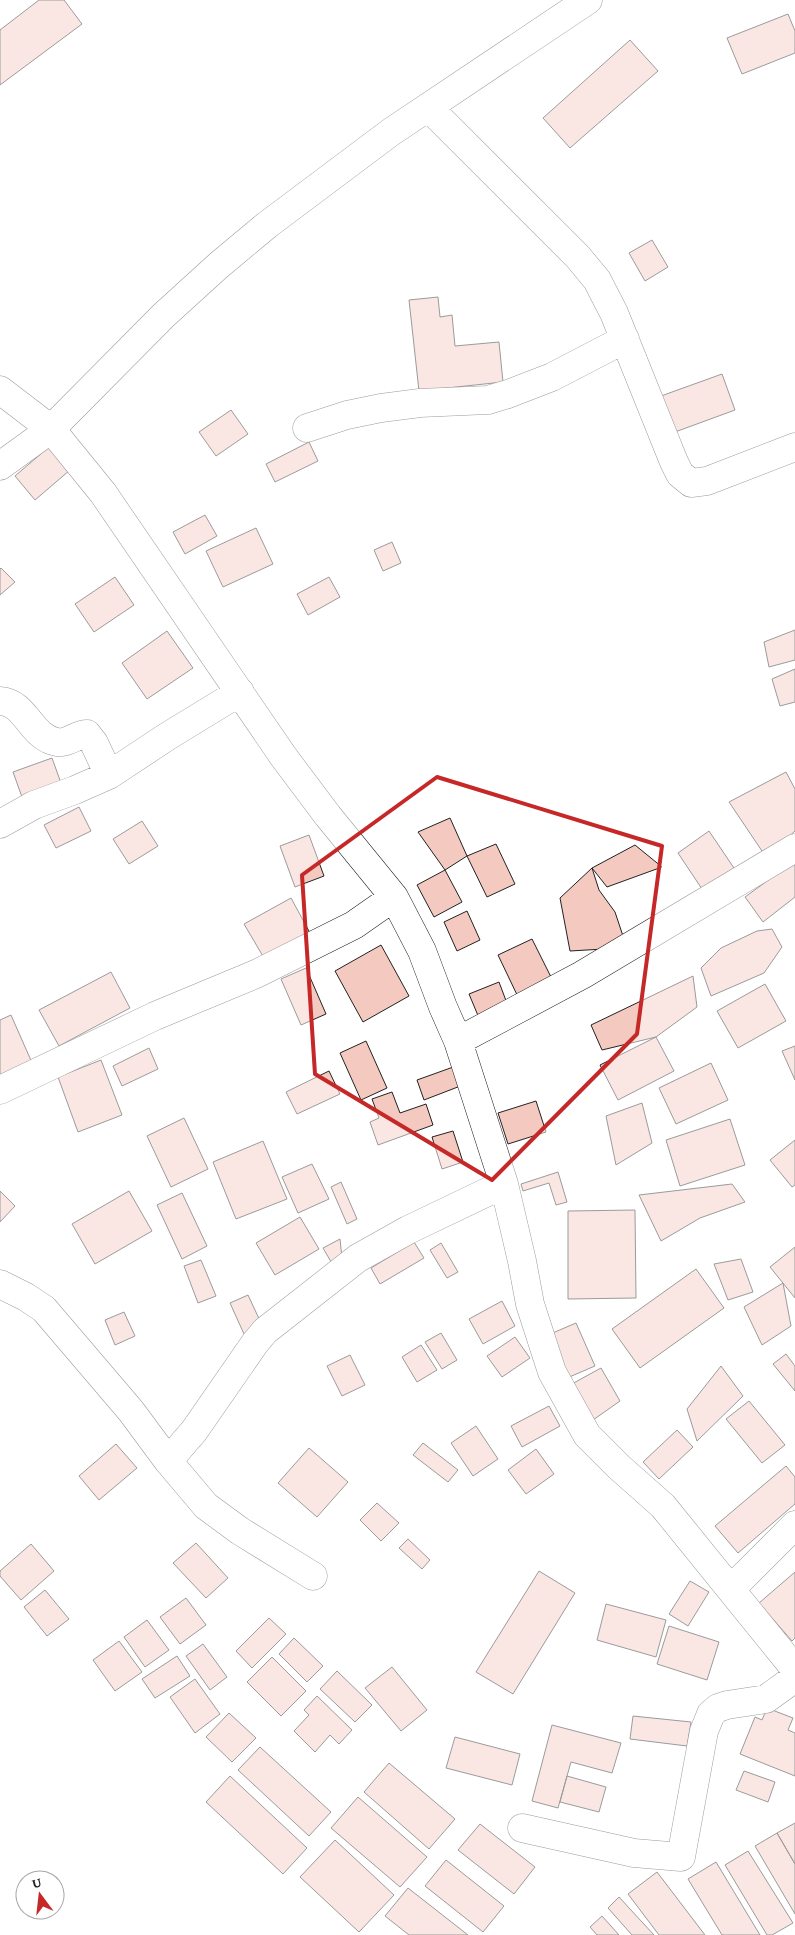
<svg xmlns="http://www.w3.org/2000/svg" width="795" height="1935" viewBox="0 0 795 1935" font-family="'Crimson Pro',serif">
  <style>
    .building { fill: #f3c9c0; stroke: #222 }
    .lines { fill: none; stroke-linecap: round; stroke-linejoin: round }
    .minor-casing { stroke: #222; stroke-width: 29 }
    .minor { stroke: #fff; stroke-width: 28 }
    .marked { fill: none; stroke: #c62828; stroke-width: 4; stroke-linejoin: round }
  </style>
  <rect width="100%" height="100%" fill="#fff"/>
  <path class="building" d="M39,0H64L82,24L0,85V30Z
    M788,14L795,31V53L742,74L727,38Z
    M630,40L658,71L570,148L543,118Z
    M652,240L668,267L645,281L629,253Z
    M438,297L440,317L452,315L455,346L499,342L503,382L419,391L409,300Z
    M722,374L735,410L675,432L661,396Z
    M231,410L248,434L216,456L199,432Z
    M309,442L318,461L275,482L266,464Z
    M50,446L70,470L35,500L15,476Z
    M205,515L217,536L185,554L173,532Z
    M256,528L273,564L223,587L206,551Z
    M392,542L401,563L383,571L374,550Z
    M1,568L15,582L0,595V569Z
    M115,577L134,605L94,632L75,604Z
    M329,577L340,597L308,615L297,594Z
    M795,630V660L769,667L764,642Z
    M167,631L193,668L147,699L122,663Z
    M795,669V702L780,706L772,679Z
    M52,758L61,783L22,797L13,772Z
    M786,772L795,789V831L766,857L729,802Z
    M79,807L91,831L56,848L44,825Z
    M450,818L467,856L445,870L418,832Z
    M142,821L158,846L129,864L113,839Z
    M709,831L736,871L704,892L678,853Z
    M309,835L324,876L295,887L280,846Z
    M496,844L515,884L487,897L467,856Z
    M635,845L662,867L607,887L592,868Z
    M792,863L795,865V897L763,922L745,897Z
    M592,868L599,890L615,912L623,936L604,949L570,951L560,898Z
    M445,870L462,902L434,917L417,885Z
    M291,898L310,933L264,958L244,924Z
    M467,911L480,940L457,951L444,922Z
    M772,929L782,947L764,973L711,996L701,968L721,948L757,931Z
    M532,939L554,983L519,999L498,955Z
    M381,945L409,996L363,1022L335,971Z
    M306,968L326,1014L301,1025L281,979Z
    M111,972L130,1008L59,1046L39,1010Z
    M693,976L697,1007L656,1037L602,1050L591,1025Z
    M499,982L508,1006L479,1018L469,994Z
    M765,984L786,1021L738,1048L717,1011Z
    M11,1015L33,1065L0,1078V1020Z
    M656,1037L674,1071L618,1100L600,1065Z
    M366,1041L387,1088L361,1100L340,1053Z
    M795,1046V1080L782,1051Z
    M149,1048L158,1069L122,1086L113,1066Z
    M101,1060L122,1115L78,1132L58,1077Z
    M711,1063L728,1100L676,1124L659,1088Z
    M456,1066L463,1085L424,1100L417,1080Z
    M329,1071L340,1094L297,1114L286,1092Z
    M392,1092L400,1113L426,1104L433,1125L378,1145L370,1122L379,1118L372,1099Z
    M536,1101L546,1132L508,1144L498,1113Z
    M642,1103L652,1143L616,1165L606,1116Z
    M184,1118L208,1169L171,1187L147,1136Z
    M730,1119L745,1165L680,1186L666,1140Z
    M453,1131L463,1162L442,1169L432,1137Z
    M795,1140V1185L792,1187L770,1160Z
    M263,1141L287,1199L236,1219L213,1162Z
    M312,1164L329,1199L298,1213L282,1177Z
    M558,1172L567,1202L556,1205L549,1183L523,1191L521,1184Z
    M341,1182L357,1219L347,1224L331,1187Z
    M732,1184L745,1202L700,1218L661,1241L639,1195Z
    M0,1191L15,1206L0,1222Z
    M129,1191L152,1231L95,1264L72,1224Z
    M182,1193L207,1246L182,1259L157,1205Z
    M635,1210L636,1298L568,1299V1211Z
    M300,1217L319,1249L275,1275L256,1243Z
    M340,1239L342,1258L334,1267L323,1248Z
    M414,1242L424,1258L380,1284L371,1268Z
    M441,1243L458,1272L447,1278L430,1250Z
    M795,1247V1298L770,1267Z
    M741,1259L753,1292L728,1300L714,1264Z
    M201,1260L216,1296L198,1303L184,1266Z
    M696,1269L724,1308L640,1368L612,1329Z
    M783,1283L791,1326L762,1345L744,1307Z
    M248,1295L262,1325L244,1334L230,1303Z
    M502,1301L515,1326L483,1344L469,1319Z
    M124,1312L135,1336L115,1345L105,1320Z
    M576,1323L595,1366L567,1378L548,1335Z
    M441,1333L457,1360L442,1369L425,1342Z
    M515,1337L530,1358L502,1377L487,1356Z
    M421,1345L437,1370L417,1382L402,1357Z
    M786,1354L795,1366V1391L773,1364Z
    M350,1355L365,1385L342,1396L327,1366Z
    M721,1366L743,1396L697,1441L687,1409Z
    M601,1368L620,1401L593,1420L570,1385Z
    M749,1401L785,1445L762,1463L726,1419Z
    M549,1406L560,1426L522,1447L511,1426Z
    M476,1426L498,1459L473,1476L451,1443Z
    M677,1430L693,1447L659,1479L643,1462Z
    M423,1443L458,1470L448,1482L413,1455Z
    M116,1444L137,1468L99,1500L79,1476Z
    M309,1448L348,1482L317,1517L278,1483Z
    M536,1449L554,1474L526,1494L508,1470Z
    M786,1466L795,1477V1504L738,1553L715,1526Z
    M377,1503L399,1523L381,1541L360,1520Z
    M408,1539L430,1560L422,1569L399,1548Z
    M196,1543L228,1578L206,1598L173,1563Z
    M31,1544L54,1571L21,1600L0,1576V1571Z
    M539,1571L575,1593L513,1694L476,1672Z
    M795,1572V1638L792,1641L759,1603Z
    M690,1581L709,1592L688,1626L669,1614Z
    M45,1590L69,1619L47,1636L24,1607Z
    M186,1598L206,1625L180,1644L160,1617Z
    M606,1604L666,1620L656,1657L597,1640Z
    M269,1618L286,1634L252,1668L236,1651Z
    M147,1620L169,1650L145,1667L124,1637Z
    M669,1626L719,1642L707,1680L657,1664Z
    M294,1638L323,1666L307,1682L279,1654Z
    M119,1641L142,1672L115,1691L93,1660Z
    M203,1644L227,1677L210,1690L186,1656Z
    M177,1656L190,1676L155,1698L142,1679Z
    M272,1657L306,1691L281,1716L247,1682Z
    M392,1667L427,1710L401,1731L365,1688Z
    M337,1671L372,1705L355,1722L320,1689Z
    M195,1679L220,1714L195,1733L170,1697Z
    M317,1696L352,1730L339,1744L330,1735L315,1752L294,1731L309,1715L304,1710Z
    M767,1708L793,1718L788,1730L795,1733V1776L740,1754L755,1717L762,1720Z
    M229,1713L256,1738L232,1762L206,1737Z
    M633,1716L691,1722L687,1746L630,1739Z
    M552,1725L621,1743L612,1773L571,1762L558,1808L532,1801Z
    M455,1737L520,1754L512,1785L446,1768Z
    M260,1747L331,1812L309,1836L238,1770Z
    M389,1763L455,1819L429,1849L364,1792Z
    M744,1771L775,1782L768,1802L736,1790Z
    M230,1776L307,1848L283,1874L206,1802Z
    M567,1776L606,1787L599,1812L560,1802Z
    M358,1797L427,1857L400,1887L331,1828Z
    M795,1823V1864L777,1833Z
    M480,1824L535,1867L514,1894L458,1850Z
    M777,1833L795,1864V1914L755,1846Z
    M335,1840L394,1895L359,1932L300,1877Z
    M748,1851L793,1923L772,1935H767L725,1865Z
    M446,1860L504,1906L483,1932L425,1886Z
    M716,1862L760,1935H722L688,1879Z
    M657,1872L705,1935H659L628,1894Z
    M408,1888L468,1935H409L385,1916Z
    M619,1897L654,1935H632L608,1908Z
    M602,1916L619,1935H597L590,1927Z"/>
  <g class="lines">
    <defs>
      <path id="minor" d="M428,107L578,257L597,280L614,313L674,462L680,474L691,483L707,481L795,447
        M0,390L51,429L103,493L283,756L328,816L394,897L422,951L443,1007L458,1041L504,1184L522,1261L530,1304L552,1372L587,1435L619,1467L663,1506L795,1669
        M307,428L347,415L381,408L420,403L488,400L508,394L552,377L625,339
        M0,466L51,429L164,315L219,265L267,225L391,132L588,0
        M0,701C26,702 31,738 57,742C67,744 77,734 87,734L94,743L109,775
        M0,824L34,805L75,790L109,775L168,736L240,692
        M458,1041L582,975L795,848
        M0,1090L155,1016L256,974L354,925L394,897
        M0,1284L26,1297L44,1309L131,1411L168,1461L206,1506L240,1531L313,1576
        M168,1461L194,1431L255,1343L265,1331L358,1258L408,1230L504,1184
        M731,1589L795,1525
        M522,1828L634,1853L681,1857L704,1731L711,1714L718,1708L727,1705L766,1699L795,1678"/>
    </defs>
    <use href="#minor" class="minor-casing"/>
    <use href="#minor" class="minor"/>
  </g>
  <path d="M0 0H795V1935H0ZM437,777L662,846L637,1034L492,1180L315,1074L302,875Z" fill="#fff" fill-opacity=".55" fill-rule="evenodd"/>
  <path class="marked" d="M437,777L662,846L637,1034L492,1180L315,1074L302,875Z"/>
  <g transform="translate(40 1895) rotate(345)"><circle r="24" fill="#ffffff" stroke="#a7a7a7"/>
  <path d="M0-4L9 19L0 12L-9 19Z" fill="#c62828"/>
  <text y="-8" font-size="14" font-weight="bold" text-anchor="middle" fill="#222222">U</text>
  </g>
</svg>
